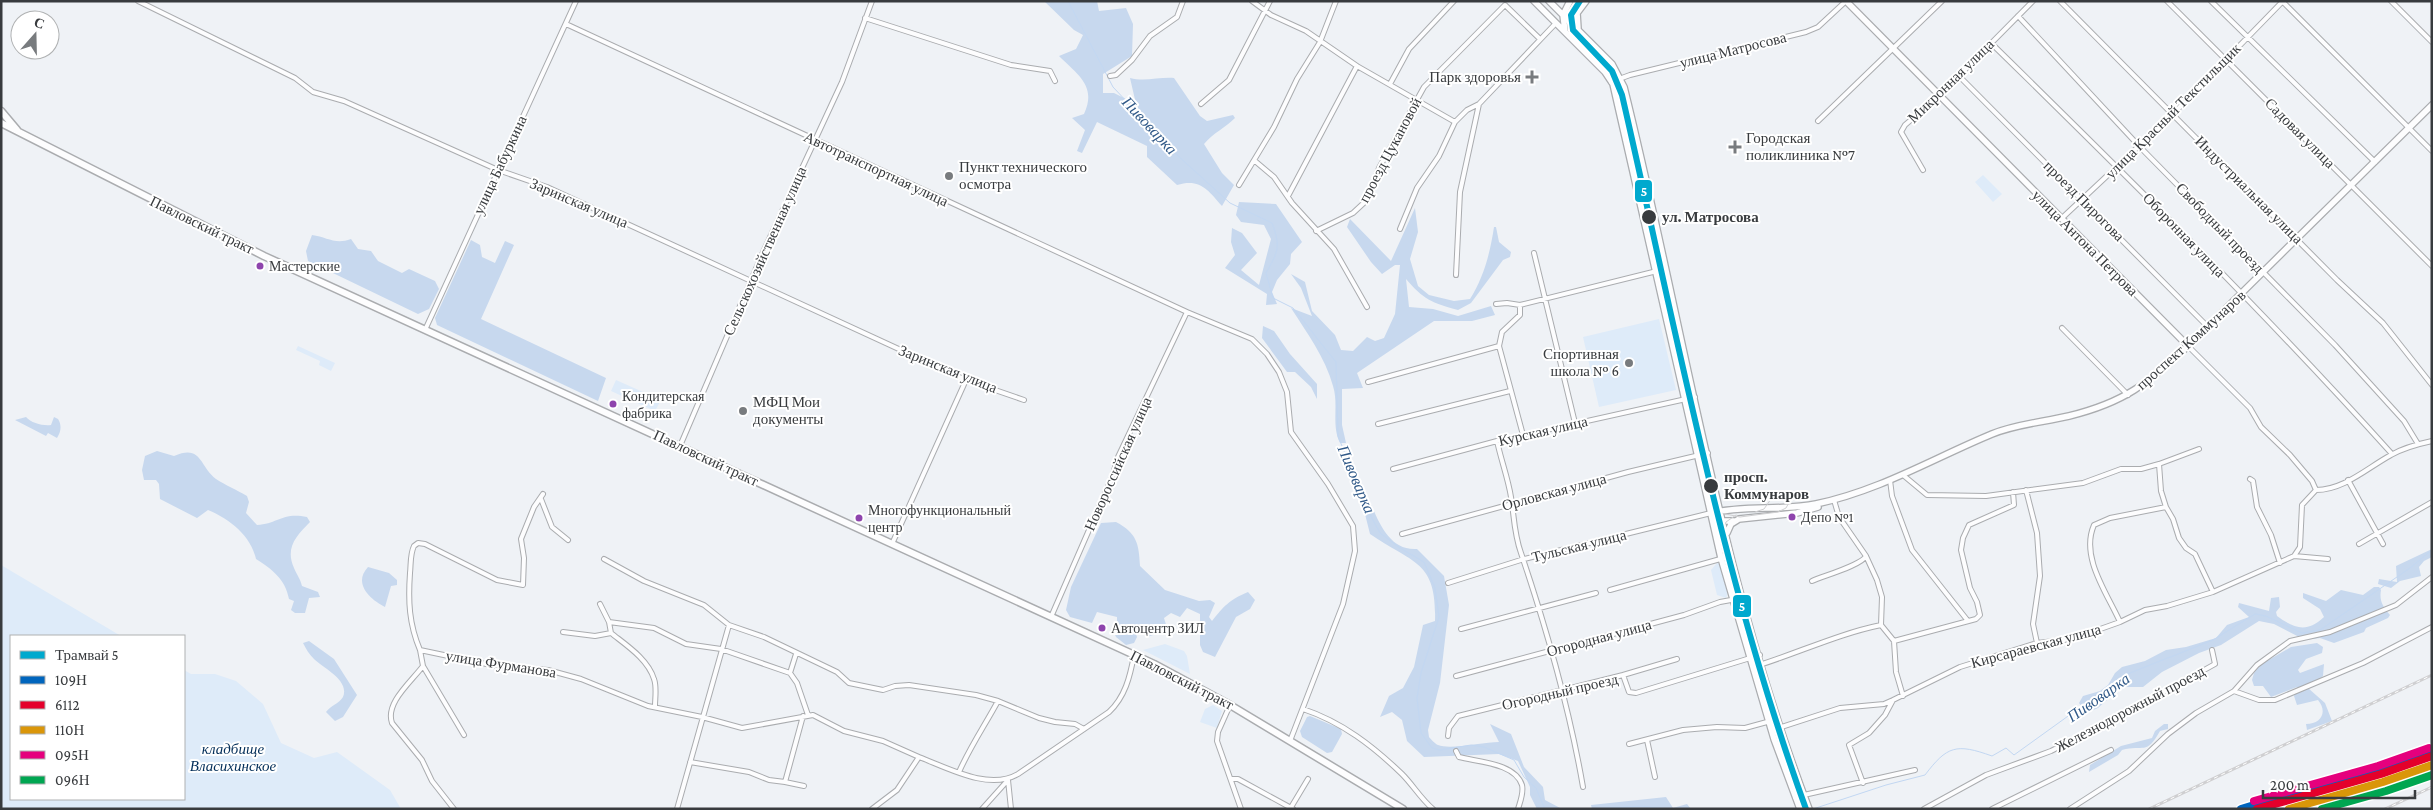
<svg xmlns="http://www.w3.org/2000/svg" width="2433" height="810" viewBox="0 0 2433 810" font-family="'Crimson Pro',serif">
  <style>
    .green { fill: #deebf9 }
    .forest { fill: #c7d8ee }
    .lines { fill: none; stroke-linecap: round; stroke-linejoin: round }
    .stream { stroke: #c2d7f2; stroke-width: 1 }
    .street-casing { stroke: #aaacaf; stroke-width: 6 }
    .secondary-casing { stroke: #aaacaf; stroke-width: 8 }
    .primary-casing { stroke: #aaacaf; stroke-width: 9 }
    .street { stroke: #fdfdfe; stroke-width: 4 }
    .secondary { stroke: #fdfdfe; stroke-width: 5.5 }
    .primary { stroke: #fdfdfe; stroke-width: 6 }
    .tram { stroke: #cfcfd1; stroke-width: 1 }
    .rail-casing { stroke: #cfcfd1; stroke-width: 3 }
    .rail { stroke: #fff; stroke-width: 1; stroke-dasharray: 4; stroke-linecap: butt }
    .rail-1-casing { stroke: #fff; stroke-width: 11 }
    .rail-2-casing { stroke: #fff; stroke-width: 11 }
    .rail-3-casing { stroke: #fff; stroke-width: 11 }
    .rail-4-casing { stroke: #fff; stroke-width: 11 }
    .rail-5-casing { stroke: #fff; stroke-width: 11 }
    .rail-1 { stroke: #0065bd; stroke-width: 8 }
    .rail-2 { stroke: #e4002b; stroke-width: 8 }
    .rail-3 { stroke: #da9609; stroke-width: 8 }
    .rail-4 { stroke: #e5007d; stroke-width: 8 }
    .rail-5 { stroke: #00a651; stroke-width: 8 }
    .tram-1-casing { stroke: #fff; stroke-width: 10 }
    .tram-1 { stroke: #00a9ce; stroke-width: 6 }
    .poi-dot { fill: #787b7e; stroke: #fff; stroke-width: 2 }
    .stop-dot { fill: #383b3e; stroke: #fff; stroke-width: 2 }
    .bus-dot { fill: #8e44ad; stroke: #fff; stroke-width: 2 }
    .labels { text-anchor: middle; stroke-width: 4; stroke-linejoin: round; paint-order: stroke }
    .bus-label { font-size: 14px; fill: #383b3e; stroke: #fff; text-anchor: start }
    .street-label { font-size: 15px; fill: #383b3e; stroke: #fff }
    .poi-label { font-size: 15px; fill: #383b3e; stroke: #fff; text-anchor: start }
    .stop-label { font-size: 15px; font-weight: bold; fill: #383b3e; stroke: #fff; text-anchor: start }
    .park-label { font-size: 15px; font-style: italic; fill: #022d58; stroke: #fff }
    .water-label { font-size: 16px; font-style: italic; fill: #305988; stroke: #fff }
    .line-badge { stroke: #fff; stroke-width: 2 }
    .badge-label { font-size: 14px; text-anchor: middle; font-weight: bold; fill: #fff }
  </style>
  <rect width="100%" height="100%" fill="#eff2f6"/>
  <path class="green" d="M1983,175L2002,194L1993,202L1975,182Z
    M1659,319L1676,390L1599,407L1583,337Z
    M298,346L335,363L331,371L319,365L320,361L296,350Z
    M616,380L661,400L655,411L611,391Z
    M1717,563L1720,564L1728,593L1726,598L1717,595L1711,570Z
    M1,565L121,636H11V799H184V670L191,674H215L236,681L263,704L281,743L314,758L337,752L390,790L401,809H1Z
    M1165,644L1184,651L1187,656L1190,674L1143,650Z
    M1213,705L1222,711L1217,728L1200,722L1205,709Z"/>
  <path class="forest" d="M1044,1H1097L1099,11L1126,8L1133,24L1132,56L1103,74V93H1114L1136,104L1130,78C1144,82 1159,77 1174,78L1200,116L1207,121L1233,115L1235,118C1225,128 1213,133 1204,144L1222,173L1234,185L1222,206C1208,190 1200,178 1177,185L1147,157V146L1097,122L1082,153L1077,151L1085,130L1072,118L1084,114C1097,86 1078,75 1059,56L1076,49L1083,35L1074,30Z
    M1239,202L1276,204L1302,242L1291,254L1290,264L1277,280L1272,292L1277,304L1266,305L1267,294L1225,268L1235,255L1231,242L1232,228L1242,233L1257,253L1241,270L1259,285L1271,239L1264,225L1241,222L1236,215Z
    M1415,208L1418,232L1410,259L1418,286L1429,295L1454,301L1470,299C1484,277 1490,253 1494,227H1496L1499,242L1511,252L1510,257L1503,260L1471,303L1458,310C1432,303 1423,299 1406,279L1409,307L1433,309L1458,316L1491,306L1495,315L1472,321H1434L1357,373L1363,388L1342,389V425L1346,443H1340C1331,425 1339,405 1333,386C1325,357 1307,333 1291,308L1312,316L1301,288L1291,274L1305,282L1312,311L1335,335L1341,350L1353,351L1367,337L1375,341L1384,338L1395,314L1400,265H1395L1382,274L1371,262L1347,227L1350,219L1391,261Z
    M312,235C327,237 335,245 351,239L358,249L371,251L378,261L402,273L409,269L435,281L439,289L429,309L418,314L308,261L306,251Z
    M471,240L480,245L482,257L495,263L505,241L514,245L481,319L606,378L598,401L437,325L435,318Z
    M1263,326L1274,331L1290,354L1317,384V399L1311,387L1295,372H1287L1262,338Z
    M26,417C31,423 43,426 51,425L54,417L58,419C62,425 61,432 57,438L48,433L46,436L15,420Z
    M157,451L174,456C202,444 199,466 216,479C225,485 237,490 247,496L249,502L246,513L257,525C278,524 282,512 307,517L310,522C296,536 285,548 294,568C297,575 300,578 302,586L318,592L320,597L309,598L305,613H295L291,610L294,601L289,599C285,579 273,570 256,559C251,536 230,519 208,510L197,518L160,499L159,484L156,480H144L142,470L145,456Z
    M1361,498L1370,502C1379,523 1390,551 1417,549L1444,576L1449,605L1440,683L1428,730L1429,737C1431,739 1435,744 1438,745C1451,750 1483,742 1499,742L1490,724L1511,734L1524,767L1543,787L1545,800L1562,809H1537L1530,795V787L1518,761L1499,754L1424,757L1407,741L1402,720L1392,712L1380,717L1389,696L1403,688L1414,667L1423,625L1435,621C1437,560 1413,564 1370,534Z
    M1116,522C1137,533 1139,544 1140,566L1165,590L1199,601L1210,600L1215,603L1209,617L1212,621C1224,606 1229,600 1248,592L1255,600L1250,609L1236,617L1215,657L1203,652L1200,645V614L1187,608L1180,617L1171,613L1164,618L1167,628L1165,631L1147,637L1141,629L1134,628L1137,637L1134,643L1126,645L1116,637L1112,628L1117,624V617L1097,612L1092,623L1070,617L1066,610L1071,587L1101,523Z
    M2432,549V557L2424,561L2419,567L2421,576L2400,581L2391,588L2378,584L2379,579L2397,582L2396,566Z
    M368,567L389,573L397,580V585L391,586L385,607C369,599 353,583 368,567Z
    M2374,587H2379L2381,590C2379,601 2383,607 2390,615L2388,618L2366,628L2364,632L2334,643L2320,638L2305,640L2274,624L2259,621L2221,645L2199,653L2162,672L2143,687H2123L2119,689L2098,708L2089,712L2085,711L2079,703L2083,696L2100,691L2108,685L2115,673L2122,667L2145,661L2166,650L2186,647L2216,638L2227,625L2249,617L2238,607L2239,603L2269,611L2271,598L2279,597L2280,607L2276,612L2277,616C2295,629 2307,633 2324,617L2320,609L2303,598V593L2326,601L2341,590L2363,595Z
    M309,641L334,659L357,695L343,717L335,721L326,712C331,705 339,704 343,697C350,680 323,668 314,659C309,654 306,649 303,643Z
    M2317,643L2323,647L2322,653L2306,659L2298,670L2300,673L2324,664L2323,676L2308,688L2325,703L2332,721L2307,730L2306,724C2321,724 2328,712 2318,700L2297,705L2294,696L2297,687L2271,697L2263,686H2254L2252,680L2254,673L2260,665L2291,647Z
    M1310,716L1341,729L1342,734L1332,752L1327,753L1302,737L1300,731L1307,717Z
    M2164,724H2168V729L2160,731C2146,756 2144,744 2122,750L2118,755L2089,772L2090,765L2121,746L2152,738L2155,731Z
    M1666,797L1673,808L1687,804L1691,809H1592L1591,805Z"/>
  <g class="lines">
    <path class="stream" d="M1068,1L1113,87L1177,155L1230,203L1272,223C1281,247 1278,252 1266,273L1273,298L1293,308L1336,362L1338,436L1367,509L1380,533L1400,548L1424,562L1435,588L1439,617L1421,673L1417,698L1421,733L1432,748L1440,750L1471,745L1484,747L1514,760L1524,777L1536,788L1545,809
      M1597,809L1642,806L1665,809
      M1813,809L1886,785L1925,775C1947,746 1956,743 1992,756L2006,748L2014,755L2089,701L2108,690L2125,675L2213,640L2255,614L2266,616L2302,633L2320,630L2410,568L2432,550"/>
    <defs>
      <path id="street" d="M138,1L295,78L313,92L344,101L498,170L547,187L966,380L1024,400
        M1252,1L1271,15L1306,31L1357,66L1455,122
        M2060,1L2337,280L2383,323L2432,385
        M2167,1L2432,266
        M2211,1L2375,162
        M2282,1L2432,151
        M2391,1L2432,42
        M2018,16L2139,146L2335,345L2404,421L2418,444
        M865,18L1011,65L1050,71L1055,81
        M566,24L1187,312L1252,339L1267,354L1279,372L1287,392L1291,432L1328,484L1353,526L1355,551L1343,604L1290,741
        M1991,43C2128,177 2264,312 2392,454
        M1110,76L1116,75L1132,60L1150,36L1177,17L1183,1
        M1959,76L2208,327
        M1611,82L1630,75L1806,32L1818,27L1846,1
        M1390,84L1409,49L1454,1
        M1201,104L1229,80L1270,1
        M1818,121L1942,1
        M1255,161L1274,177L1292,203L1334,249L1367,307
        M1923,170L1901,132L1905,125L1939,96L2033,1
        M1239,185L1274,127L1297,79L1320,42L1336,1
        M1288,196L1357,66
        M2061,219L2173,114L2283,1
        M1400,229L1417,188L1439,156L1455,122L1467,110L1479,104L1556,23
        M1316,231L1353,213L1367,200L1379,168L1424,87L1505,5L1540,39
        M1534,253L1575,423
        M1456,275L1460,192L1479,104
        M1496,304L1507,303L1520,305L1665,269
        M1520,305V315L1502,332L1499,346L1523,435
        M2062,328L2128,395
        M425,330L576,1
        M2188,346L2250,408L2261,427L2290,455L2312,481L2316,490
        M1368,382L1499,346
        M1378,424L1510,391
        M1497,441C1501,460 1508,478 1511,497C1514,515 1514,534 1521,553C1547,630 1569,706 1583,787
        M680,446L764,250L842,82L872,1
        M1393,469L1497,441L1695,397
        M1903,475L1927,495L1986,496L2083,483L2121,469H2141L2159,464L2199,449
        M2250,479L2253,481L2257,507L2271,535L2280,563
        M1890,480L1892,496L1912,550L1968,621
        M2348,480L2383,544
        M2026,490L2037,533L2040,576L2033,624L2037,643
        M2316,490C2344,490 2367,468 2391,455C2403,448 2418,444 2432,441
        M2316,490L2302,505L2300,547L2294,556L2328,559
        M541,499L552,527L568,540
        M2166,507L2173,519L2179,538L2186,548L2195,554L2213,592
        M1402,534L1628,472L1708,453
        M892,544L966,380
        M2359,544L2432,502
        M1866,556L1877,580L1882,597L1881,625L1894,641L1896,672L1903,696
        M604,559L644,581L704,605L729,625L764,637L837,672L849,683L883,690L895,686L909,685L976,695L998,701L1039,718L1055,722L1075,724L1084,729
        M1812,581C1823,576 1862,565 1866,556L1839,517L1834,500
        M1448,583L1524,559L1711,513
        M1610,590L1731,556
        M600,604L609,622L654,628L686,644L721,649L790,673L797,683L808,715
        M1051,617L1113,475L1117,459L1187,312
        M609,622L611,633C626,645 648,659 654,679C657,687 655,698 655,706
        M2120,622C2107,593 2080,557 2094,525L2110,518L2166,507L2161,491L2159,464
        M1461,629L1596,593
        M563,632L595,636L611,633
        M1894,641L1976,619L1980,615L1977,602L1970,588L1961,550L1963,538L1969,525L2014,505L2013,492
        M420,650C409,624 408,601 410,573C411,564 410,554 414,546L418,543L425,544L497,580L523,585L524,558L521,539L534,507L543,494
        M423,666C411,682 385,703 392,723L422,760L432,781L454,809
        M1753,667C1796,654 1837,634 1881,625
        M790,673L796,654
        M1623,675L1677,659
        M1456,676L1684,615L1720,602L1742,598
        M2234,691L2257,665L2290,641L2330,632L2396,605L2432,577
        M1230,705L1218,732L1217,741L1241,809
        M1303,709C1342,722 1373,746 1402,774C1413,785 1421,799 1433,809
        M1772,730L1840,708L1884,704L1893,700
        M464,735L423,666L420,650L491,665L548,670L581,679L648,706L702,717L742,728L813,715L844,731L883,741L919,757
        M1448,736L1449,728L1458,716L1623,675L1629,692L1636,693L1760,655
        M1647,740L1655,777
        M1629,744L1683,730L1717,727L1745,728L1778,719
        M1456,751L1459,757C1478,762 1515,763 1522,785C1524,793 1520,802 1518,809
        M690,762L749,772L769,780L785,782L803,716
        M959,772C970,747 985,725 998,701
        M1231,779H1238L1293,809
        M785,782L804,786
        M1863,783L1849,745L1869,733L1885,715L1893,700L1960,667L2037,643L2064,640L2089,633L2120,622L2145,610L2167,606L2213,592L2294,556
        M1795,797L1915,770
        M677,809L729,625
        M872,809L897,790L919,757C948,768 989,791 1018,774L1109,712C1125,697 1130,677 1134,655
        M982,809L1008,780L1011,809
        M1290,809L1308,779
        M1924,809L1986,775L2051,751L2132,710L2215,664L2212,650
        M1992,809L2111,750
        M2070,809L2129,771L2168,734L2196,713L2234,691L2259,700H2275L2363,663L2432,627"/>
      <path id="secondary" d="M1534,1L1605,72L1613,84L1721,558L1774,739L1800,809
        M1549,1L1612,64L1624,87C1684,328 1720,577 1809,809
        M1846,1L2188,346
        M1578,29L1577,13L1586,1
        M1565,31L1563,15L1570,1
        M1734,521H1720L1711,513C1745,505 1782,511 1816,504C1879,491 1934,458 1992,434C2016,424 2044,422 2069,416C2126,402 2146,384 2188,346L2432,105
        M1727,533L1731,524L1739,519L1797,513L1818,507"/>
      <path id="primary" d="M1,111L17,130
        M1,123L264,256L1154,664L1230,705L1403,809"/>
    </defs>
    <use href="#street" class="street-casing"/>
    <use href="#secondary" class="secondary-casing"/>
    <use href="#primary" class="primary-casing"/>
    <use href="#street" class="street"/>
    <use href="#secondary" class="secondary"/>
    <use href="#primary" class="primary"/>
    <path class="tram" d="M1712,502L1721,513L1740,517L1778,512L1786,508L1792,497
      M1755,512L1764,509L1771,499
      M1720,539L1726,522L1736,515"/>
    <defs>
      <path id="rail" d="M2149,809L2432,675
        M2273,809L2381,774
        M2385,809L2432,787"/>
    </defs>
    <use href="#rail" class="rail-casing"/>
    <use href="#rail" class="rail"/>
    <defs>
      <path id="rail-1" d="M2241,809L2432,751"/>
      <path id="rail-2" d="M2257,809L2381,774L2432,756"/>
      <path id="rail-3" d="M2289,809L2383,782L2432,765"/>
      <path id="rail-4" d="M2254,801L2378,766L2429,748"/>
      <path id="rail-5" d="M2322,809L2386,791L2432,775"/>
    </defs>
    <use href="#rail-1" class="rail-1-casing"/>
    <use href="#rail-2" class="rail-2-casing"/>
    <use href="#rail-3" class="rail-3-casing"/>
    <use href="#rail-4" class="rail-4-casing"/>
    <use href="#rail-5" class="rail-5-casing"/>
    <use href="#rail-1" class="rail-1"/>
    <use href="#rail-2" class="rail-2"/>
    <use href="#rail-3" class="rail-3"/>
    <use href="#rail-4" class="rail-4"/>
    <use href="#rail-5" class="rail-5"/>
    <defs>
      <path id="tram-1" d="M1580,1L1571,15L1573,30L1612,71L1622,95C1677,334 1722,578 1806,809"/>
    </defs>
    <use href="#tram-1" class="tram-1-casing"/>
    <use href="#tram-1" class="tram-1"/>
  </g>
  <g class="poi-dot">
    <path d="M1529.5 69.5h5v5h5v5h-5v5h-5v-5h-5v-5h5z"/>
    <path d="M1732.5 139.5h5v5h5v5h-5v5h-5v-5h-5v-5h5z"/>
    <circle cx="949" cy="176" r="5"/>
    <circle cx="1629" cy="363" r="5"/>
    <circle cx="743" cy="411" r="5"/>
  </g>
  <g class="stop-dot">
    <circle cx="1649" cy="217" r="8"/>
    <circle cx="1711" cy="486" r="8"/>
  </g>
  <g class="bus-dot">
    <circle cx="260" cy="266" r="4.5"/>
    <circle cx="613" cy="404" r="4.5"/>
    <circle cx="1792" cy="517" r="4.5"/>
    <circle cx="859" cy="518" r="4.5"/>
    <circle cx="1102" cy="628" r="4.5"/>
  </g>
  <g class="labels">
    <g class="bus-label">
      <text x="269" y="271">Мастерские</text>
      <text x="622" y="401">Кондитерская<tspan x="622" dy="17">фабрика</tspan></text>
      <text x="868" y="515">Многофункциональный<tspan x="868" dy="17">центр</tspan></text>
      <text x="1801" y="522">Депо №1</text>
      <text x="1111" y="633">Автоцентр ЗИЛ</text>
    </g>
    <g class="street-label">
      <text transform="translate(1733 50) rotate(-14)" y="5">улица Матросова</text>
      <text transform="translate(1951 81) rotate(-44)" y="5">Микронная улица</text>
      <text transform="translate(2173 111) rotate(-45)" y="5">улица Красный Текстильщик</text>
      <text transform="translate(2300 133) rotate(45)" y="5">Садовая улица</text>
      <text transform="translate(1390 150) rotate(-62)" y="5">проезд Цукановой</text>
      <text transform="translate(500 165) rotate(-65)" y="5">улица Бабуркина</text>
      <text transform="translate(876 169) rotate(25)" y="5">Автотранспортная улица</text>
      <text transform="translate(2249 190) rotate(45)" y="5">Индустриальная улица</text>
      <text transform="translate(2084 201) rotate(45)" y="5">проезд Пирогова</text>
      <text transform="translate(579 203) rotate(23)" y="5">Заринская улица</text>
      <text transform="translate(202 225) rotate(26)" y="5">Павловский тракт</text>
      <text transform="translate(2220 228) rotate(46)" y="5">Свободный проезд</text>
      <text transform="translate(2184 235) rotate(46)" y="5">Оборонная улица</text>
      <text transform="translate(2085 243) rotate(45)" y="5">улица Антона Петрова</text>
      <text transform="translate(765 251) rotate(-66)" y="5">Сельскохозяйственная улица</text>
      <text transform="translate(2191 340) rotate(-42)" y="5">проспект Коммунаров</text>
      <text transform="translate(948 369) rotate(22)" y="5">Заринская улица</text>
      <text transform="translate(1543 431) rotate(-13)" y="5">Курская улица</text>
      <text transform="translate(706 458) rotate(25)" y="5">Павловский тракт</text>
      <text transform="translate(1118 464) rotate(-66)" y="5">Новороссийская улица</text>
      <text transform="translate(1554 492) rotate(-15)" y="5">Орловская улица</text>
      <text transform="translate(1579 546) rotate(-14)" y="5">Тульская улица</text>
      <text transform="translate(1599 638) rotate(-15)" y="5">Огородная улица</text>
      <text transform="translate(2036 646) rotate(-15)" y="5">Кирсараевская улица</text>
      <text transform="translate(501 664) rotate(9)" y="5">улица Фурманова</text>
      <text transform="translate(1182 680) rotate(27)" y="5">Павловский тракт</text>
      <text transform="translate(1560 692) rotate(-13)" y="5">Огородный проезд</text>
      <text transform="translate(2130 709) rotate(-28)" y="5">Железнодорожный проезд</text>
    </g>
    <g class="poi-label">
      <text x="1521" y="82" text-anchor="end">Парк здоровья</text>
      <text x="1746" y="143">Городская<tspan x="1746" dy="17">поликлиника №7</tspan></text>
      <text x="959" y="172">Пункт технического<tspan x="959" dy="17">осмотра</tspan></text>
      <text x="1619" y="359" text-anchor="end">Спортивная<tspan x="1619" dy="17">школа № 6</tspan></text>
      <text x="753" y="407">МФЦ Мои<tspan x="753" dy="17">документы</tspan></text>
    </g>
    <g class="stop-label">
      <text x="1662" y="222">ул. Матросова</text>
      <text x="1724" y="482">просп.<tspan x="1724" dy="17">Коммунаров</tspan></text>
    </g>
    <g class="park-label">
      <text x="233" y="754">кладбище<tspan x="233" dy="17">Власихинское</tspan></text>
    </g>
    <g class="water-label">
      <text transform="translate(1150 125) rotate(47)" y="6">Пивоварка</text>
      <text transform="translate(1357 479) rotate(67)" y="6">Пивоварка</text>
      <text transform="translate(2098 697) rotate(-35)" y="6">Пивоварка</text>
    </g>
  </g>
  <g class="line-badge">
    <rect x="1634" y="179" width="19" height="24" rx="5" fill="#00a9ce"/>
    <rect x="1732" y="594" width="20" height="24" rx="5" fill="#00a9ce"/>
  </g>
  <g class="badge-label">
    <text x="1644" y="196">5</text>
    <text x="1742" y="611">5</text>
  </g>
  <rect width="2433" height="810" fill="none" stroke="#383b3e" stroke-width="5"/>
  <rect x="10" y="635" width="175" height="165" fill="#ffffff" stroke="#afb1b2"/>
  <rect x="20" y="651" width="25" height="8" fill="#00a9ce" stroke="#afb1b2"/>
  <text x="55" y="660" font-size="15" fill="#383b3e">Трамвай 5</text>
  <rect x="20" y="676" width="25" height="8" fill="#0065bd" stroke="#afb1b2"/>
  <text x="55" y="685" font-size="15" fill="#383b3e">109Н</text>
  <rect x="20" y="701" width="25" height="8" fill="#e4002b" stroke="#afb1b2"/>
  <text x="55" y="710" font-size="15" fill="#383b3e">6112</text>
  <rect x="20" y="726" width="25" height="8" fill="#da9609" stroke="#afb1b2"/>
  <text x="55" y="735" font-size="15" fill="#383b3e">110Н</text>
  <rect x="20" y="751" width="25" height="8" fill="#e5007d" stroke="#afb1b2"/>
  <text x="55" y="760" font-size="15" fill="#383b3e">095Н</text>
  <rect x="20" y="776" width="25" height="8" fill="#00a651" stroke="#afb1b2"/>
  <text x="55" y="785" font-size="15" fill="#383b3e">096Н</text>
  <g transform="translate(35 35) rotate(20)"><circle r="24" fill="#ffffff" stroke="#afb1b2"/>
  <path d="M0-4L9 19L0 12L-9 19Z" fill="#787b7e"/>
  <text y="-8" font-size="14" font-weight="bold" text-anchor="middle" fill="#383b3e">С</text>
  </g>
  <path d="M2263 790v8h152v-8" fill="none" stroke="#383b3e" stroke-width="2.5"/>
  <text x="2270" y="790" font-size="15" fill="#383b3e" stroke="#ffffff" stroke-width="4" paint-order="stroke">200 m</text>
</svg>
